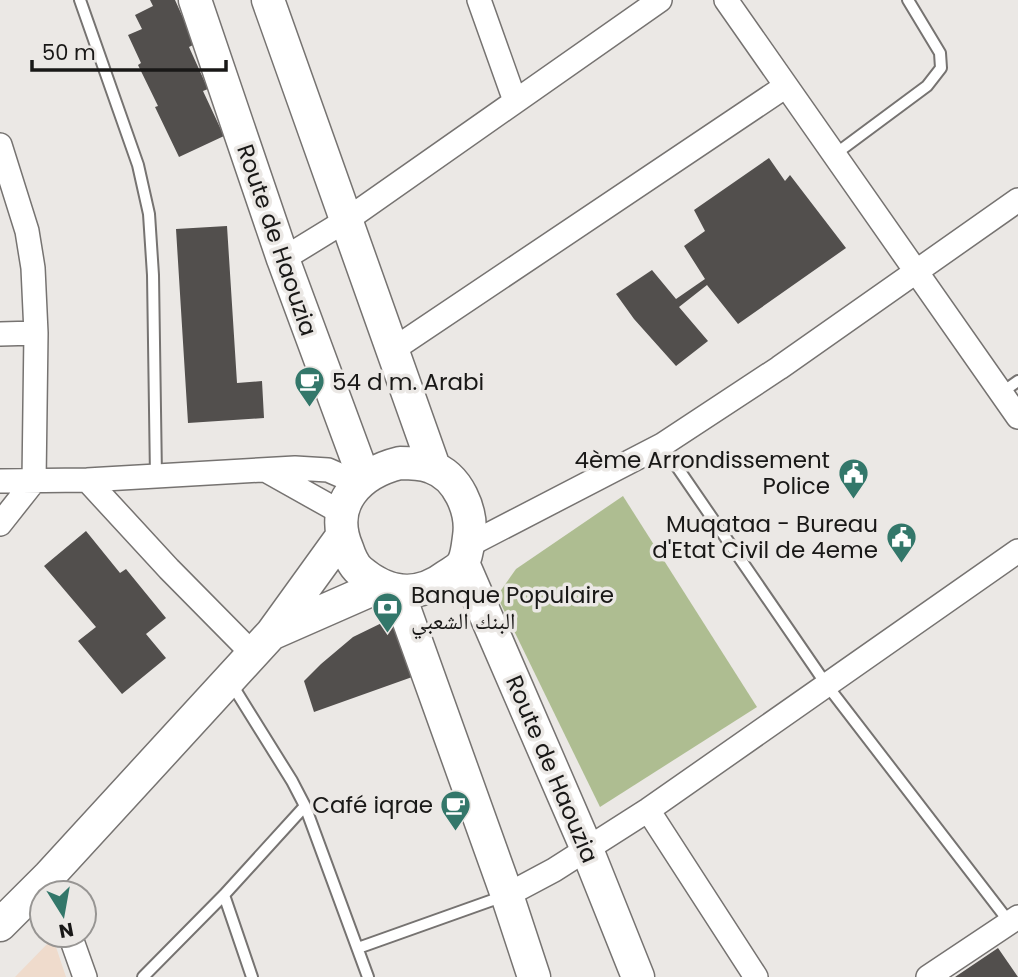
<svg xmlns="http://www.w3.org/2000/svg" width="1018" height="977" viewBox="0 0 1018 977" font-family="Poppins,'Noto Naskh Arabic',sans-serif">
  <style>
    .education { fill: #efdbcc }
    .green { fill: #aebd91 }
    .building { fill: #524f4d }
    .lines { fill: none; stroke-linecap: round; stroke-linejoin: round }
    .lane-casing { stroke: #767371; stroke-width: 14 }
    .street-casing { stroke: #767371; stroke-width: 26 }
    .secondary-casing { stroke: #767371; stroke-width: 35 }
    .lane { stroke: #fff; stroke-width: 10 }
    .street { stroke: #fff; stroke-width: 23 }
    .secondary { stroke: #fff; stroke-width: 32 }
    .labels { text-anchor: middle; stroke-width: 7; stroke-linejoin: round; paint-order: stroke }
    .street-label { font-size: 23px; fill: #191817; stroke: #ebe8e5 }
    .poi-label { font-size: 23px; fill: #191817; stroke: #ebe8e5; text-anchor: end }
  </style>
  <rect width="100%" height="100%" fill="#ebe8e5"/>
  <path class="education" d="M53,938L66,977H15Z"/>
  <path class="green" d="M623,496L757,707L600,807L497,596L516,569Z"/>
  <path class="building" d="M150,0H175L195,44L189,47L208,89L203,91L224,136L179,157L155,107L158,106L138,65L141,63L128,35L142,29L135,15L153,6Z
    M769,158L785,181L790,175L846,248L738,324L707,285L679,307L708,341L676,366L634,319L616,294L652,270L676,299L705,279L684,246L705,231L694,210Z
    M227,226L237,383L262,381L264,418L188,423L176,229Z
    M86,531L120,573L126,569L166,618L146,634L166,658L122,694L78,641L96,627L44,566Z
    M394,617L415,676L314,712L304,681L321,664L353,637Z
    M998,948L1018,977H955Z"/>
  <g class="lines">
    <defs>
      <path id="lane" d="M80,0L138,165L149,214L153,275L156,477
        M834,155L927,86L941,68L940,53L908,0
        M1001,393L1018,381
        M662,445L826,684L1010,923
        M231,683L292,781L305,806L368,977
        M224,895L252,977
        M358,948L504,896
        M143,977L224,895L305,806"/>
      <path id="street" d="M479,0L515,101
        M726,0L1018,417
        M0,145L27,231L33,268L36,333L34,481L0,524
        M283,259L345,221L660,0
        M0,334L36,333
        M391,351L786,86
        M267,471L342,513
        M87,480L169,569L252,653
        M0,481L87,480L295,468L328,470L358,483
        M467,546L662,445L779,368L1018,200
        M648,810L756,977
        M507,895L554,870L648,810L1018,551
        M70,935L85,977
        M928,977L1018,917"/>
      <path id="secondary" d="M195,0L283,259L364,478
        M268,0L434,467
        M400,463C410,463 421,463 431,467C458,476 473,511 469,537C468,544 467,556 463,563C460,568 452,573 447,576C417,599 387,594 360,571C353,565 350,557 347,548C328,504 359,473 400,463Z
        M463,563L586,847L638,977
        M398,591L507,895L534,977
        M273,633L380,586
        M0,925L49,876L272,633L342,536"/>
    </defs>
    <use href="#lane" class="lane-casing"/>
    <use href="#street" class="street-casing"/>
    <use href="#secondary" class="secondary-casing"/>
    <use href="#lane" class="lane"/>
    <use href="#street" class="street"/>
    <use href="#secondary" class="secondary"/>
  </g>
  <defs>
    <symbol id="cafe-pin" viewBox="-11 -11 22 30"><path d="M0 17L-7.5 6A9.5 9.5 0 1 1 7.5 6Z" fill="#33776a" stroke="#ebe8e5"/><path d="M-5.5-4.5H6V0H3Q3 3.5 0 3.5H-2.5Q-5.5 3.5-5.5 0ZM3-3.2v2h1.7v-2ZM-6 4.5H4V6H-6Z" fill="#fff"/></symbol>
    <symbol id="civic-pin" viewBox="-11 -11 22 30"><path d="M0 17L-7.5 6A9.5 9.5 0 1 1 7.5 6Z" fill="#33776a" stroke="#ebe8e5"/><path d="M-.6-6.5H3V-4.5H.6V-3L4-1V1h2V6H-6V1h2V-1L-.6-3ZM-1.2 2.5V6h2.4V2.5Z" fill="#fff"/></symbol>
    <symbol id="bank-pin" viewBox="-11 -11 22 30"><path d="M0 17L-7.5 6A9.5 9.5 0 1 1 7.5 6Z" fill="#33776a" stroke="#ebe8e5"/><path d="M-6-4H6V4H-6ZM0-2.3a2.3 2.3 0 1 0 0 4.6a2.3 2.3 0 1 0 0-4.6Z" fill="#fff"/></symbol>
  </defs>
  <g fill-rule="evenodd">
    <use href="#cafe-pin" x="292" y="364" width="35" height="47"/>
    <use href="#civic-pin" x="836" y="456" width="35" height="47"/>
    <use href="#civic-pin" x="884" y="520" width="35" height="47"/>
    <use href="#bank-pin" x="370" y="590" width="35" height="47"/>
    <use href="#cafe-pin" x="438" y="788" width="35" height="47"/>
  </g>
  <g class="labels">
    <g class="street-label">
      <text transform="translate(277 240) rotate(71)" y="8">Route de Haouzia</text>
      <text transform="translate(552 769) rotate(67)" y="8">Route de Haouzia</text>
    </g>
    <g class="poi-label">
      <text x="332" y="390" text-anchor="start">54 d m. Arabi</text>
      <text x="830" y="468">4ème Arrondissement<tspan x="830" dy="26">Police</tspan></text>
      <text x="878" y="532">Muqataa - Bureau<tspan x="878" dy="26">d'Etat Civil de 4eme</tspan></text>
      <text x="411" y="603" text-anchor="start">Banque Populaire<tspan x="411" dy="26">البنك الشعبي</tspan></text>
      <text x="433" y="813">Café iqrae</text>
    </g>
  </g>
  <g transform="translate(63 914) rotate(169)"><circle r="33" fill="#ebe8e5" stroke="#979593" stroke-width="2"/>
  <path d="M0-5L12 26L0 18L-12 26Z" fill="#33776a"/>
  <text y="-10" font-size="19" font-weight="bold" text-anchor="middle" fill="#191817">N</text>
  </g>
  <path d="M32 60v10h194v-10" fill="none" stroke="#191817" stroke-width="3.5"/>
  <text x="42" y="60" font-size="21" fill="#191817" stroke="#ebe8e5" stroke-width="5" paint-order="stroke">50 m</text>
</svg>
